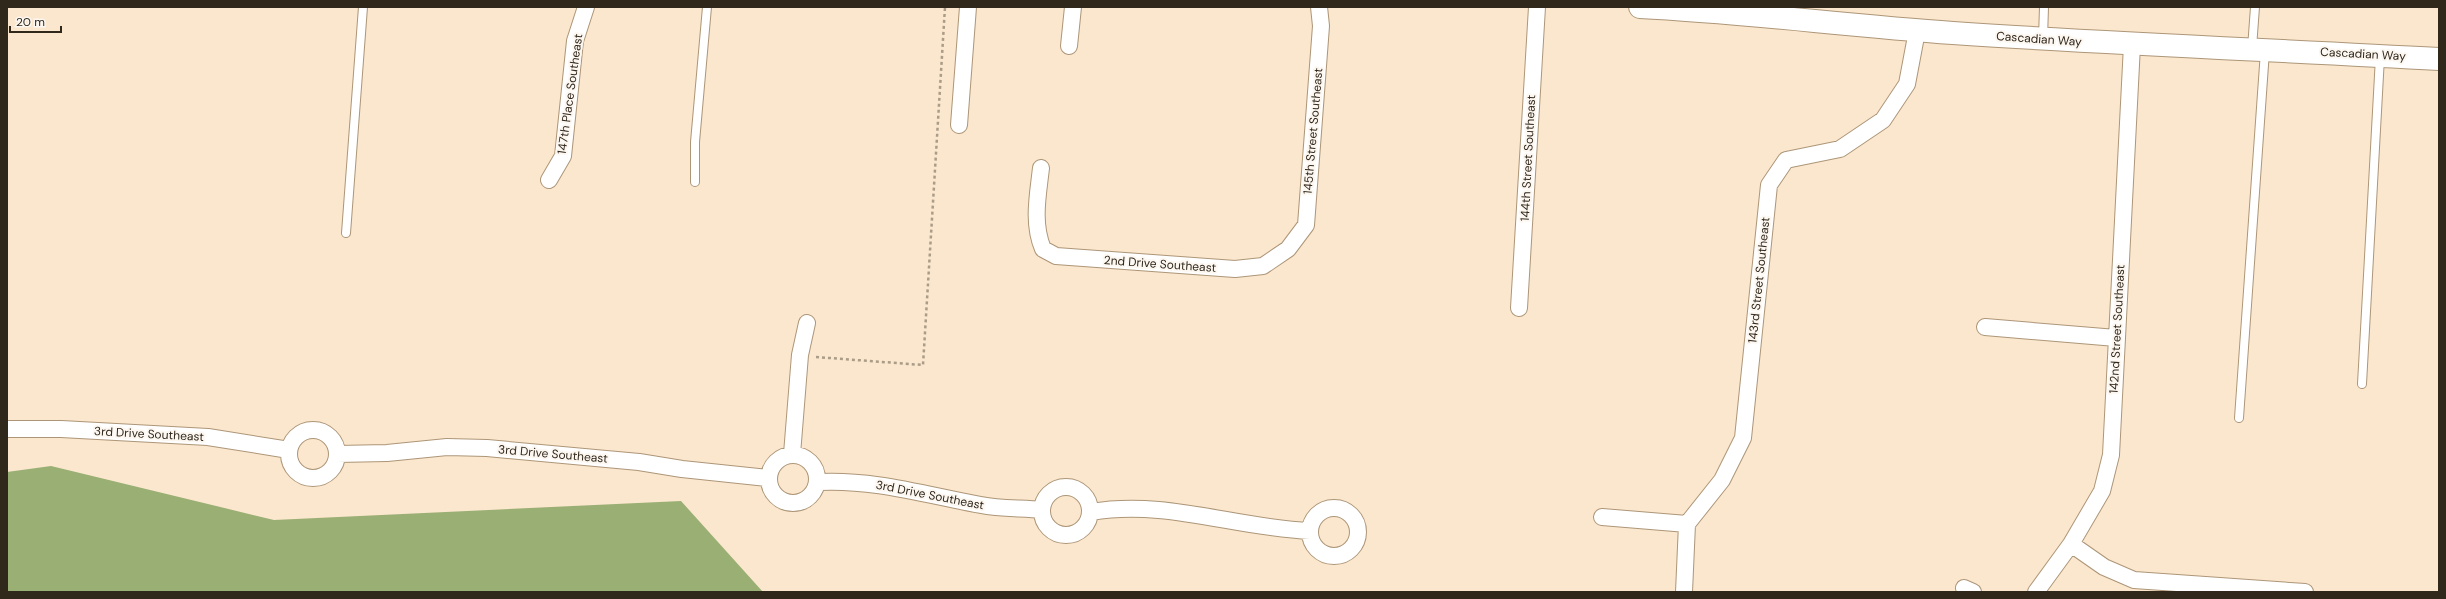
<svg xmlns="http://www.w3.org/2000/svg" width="2446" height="599" viewBox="0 0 2446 599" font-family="'DM Sans',sans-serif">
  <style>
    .forest { fill: #9aaf74 }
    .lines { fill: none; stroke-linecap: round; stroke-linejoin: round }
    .lane-casing { stroke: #ad9678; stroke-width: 10 }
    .street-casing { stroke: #ad9678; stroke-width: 18 }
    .secondary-casing { stroke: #ad9678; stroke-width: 24 }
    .path { stroke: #ab9c88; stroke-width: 2.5; stroke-dasharray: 3 3; stroke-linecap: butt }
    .lane { stroke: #fff; stroke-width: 8 }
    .street { stroke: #fff; stroke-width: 16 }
    .secondary { stroke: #fff; stroke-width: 22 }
    .labels { text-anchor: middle; stroke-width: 4; stroke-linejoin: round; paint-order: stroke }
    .street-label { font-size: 12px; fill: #31281c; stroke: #fcf7f1 }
  </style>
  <rect width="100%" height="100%" fill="#fbe7ce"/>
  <path class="forest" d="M51,466L274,520L681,501L763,592H7V472Z"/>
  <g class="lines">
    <defs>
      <path id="lane" d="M2043,38L2044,7
        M2252,48L2255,7
        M695,182V142L707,7
        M346,233L363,7
        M2362,384L2380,57
        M2239,418L2265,51"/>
      <path id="street" d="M1069,46L1073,7
        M959,125L968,7
        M1041,168C1038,195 1032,223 1043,249L1056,256L1235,269L1263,266L1288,249L1306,225L1321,26L1319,7
        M549,180L563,156L575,41L586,7
        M1519,308L1537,7
        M1985,327L2116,338
        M7,429H61L208,437L289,450
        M289 454a24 24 0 1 1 48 0a24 24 0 1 1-48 0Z
        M337,454L387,453L447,447L487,448L639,462L682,469L768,478
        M792,454L800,355L807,323
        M769 479a24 24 0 1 1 48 0a24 24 0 1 1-48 0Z
        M818,482C874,479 926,495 981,505C1000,509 1022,508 1042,510
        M1042 511a24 24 0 1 1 48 0a24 24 0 1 1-48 0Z
        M1310 532a24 24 0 1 1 48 0a24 24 0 1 1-48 0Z
        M1091,512C1165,499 1236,528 1310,531
        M1602,517L1687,524
        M2071,544L2104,567L2134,580L2305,592
        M1964,588L1973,592
        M1684,592L1687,524L1722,480L1743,438L1769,185L1786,160L1840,149L1883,120L1907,84L1917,31
        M2036,592L2071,544L2102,491L2111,455L2132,45"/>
      <path id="secondary" d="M1640,7C1744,12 1848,26 1953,33C2115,44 2277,50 2439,59"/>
    </defs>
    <use href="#lane" class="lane-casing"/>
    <use href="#street" class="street-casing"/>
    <use href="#secondary" class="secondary-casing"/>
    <path class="path" d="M816,357L923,365L945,7"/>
    <use href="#lane" class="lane"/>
    <use href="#street" class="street"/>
    <use href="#secondary" class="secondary"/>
  </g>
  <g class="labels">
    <g class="street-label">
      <text transform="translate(2039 39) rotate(4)" y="4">Cascadian Way</text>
      <text transform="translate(2363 54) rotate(3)" y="4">Cascadian Way</text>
      <text transform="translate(570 94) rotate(-82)" y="4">147th Place Southeast</text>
      <text transform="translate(1313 131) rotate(-85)" y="4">145th Street Southeast</text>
      <text transform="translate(1528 158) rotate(-87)" y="4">144th Street Southeast</text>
      <text transform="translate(1160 264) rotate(4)" y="4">2nd Drive Southeast</text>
      <text transform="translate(1759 280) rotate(-84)" y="4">143rd Street Southeast</text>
      <text transform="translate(2117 329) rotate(-87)" y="4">142nd Street Southeast</text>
      <text transform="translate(149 434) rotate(3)" y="4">3rd Drive Southeast</text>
      <text transform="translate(553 454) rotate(5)" y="4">3rd Drive Southeast</text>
      <text transform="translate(930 495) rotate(11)" y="4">3rd Drive Southeast</text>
    </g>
  </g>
  <rect width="2446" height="599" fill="none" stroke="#31281c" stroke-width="16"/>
  <path d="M10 26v6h51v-6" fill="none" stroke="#31281c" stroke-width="2"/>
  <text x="16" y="26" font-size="12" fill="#31281c" stroke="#fcf7f1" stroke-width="3" paint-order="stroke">20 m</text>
</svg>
